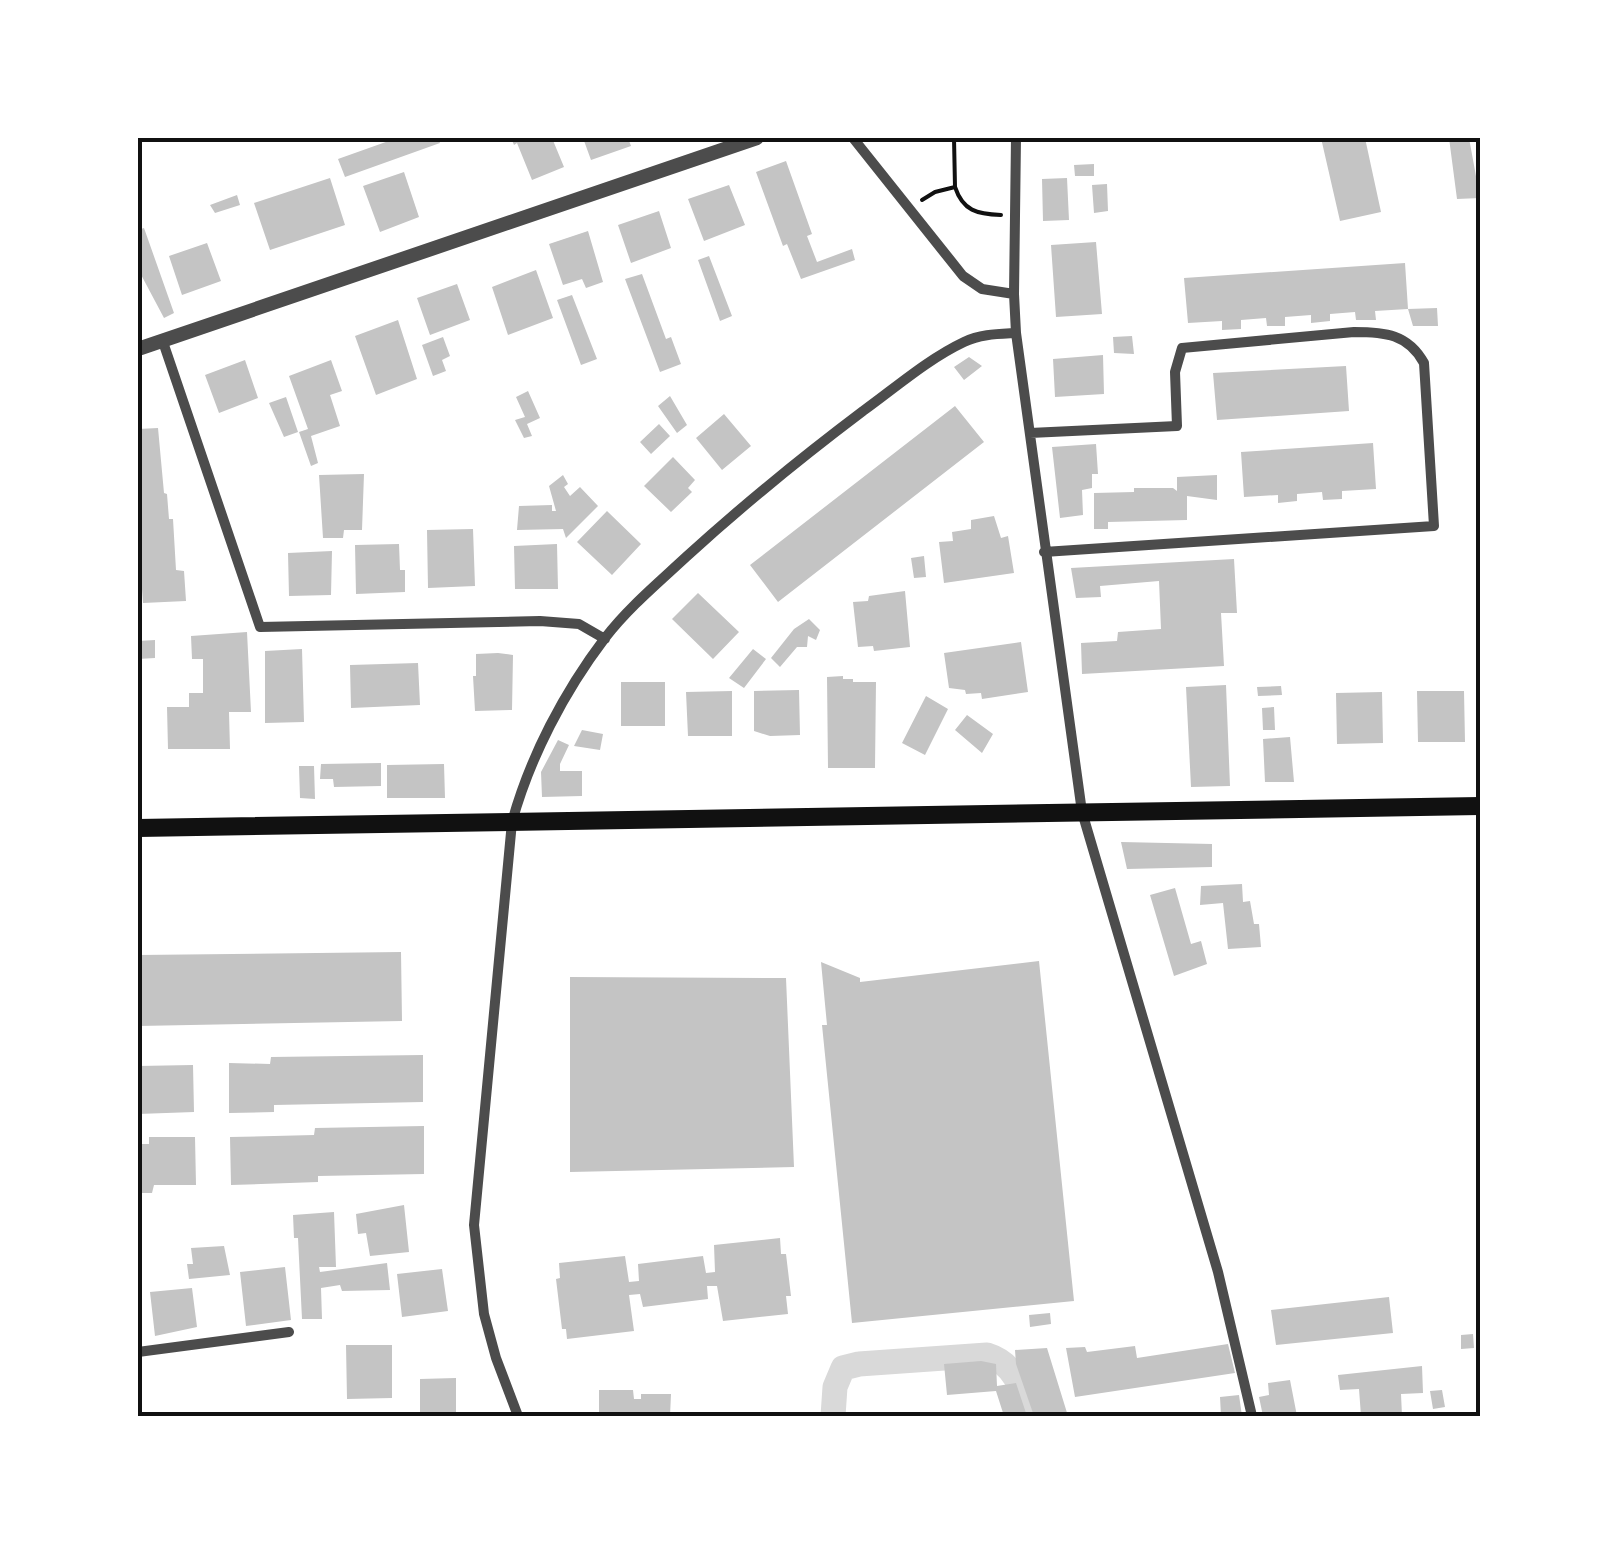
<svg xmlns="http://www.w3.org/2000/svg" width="1618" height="1554" viewBox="0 0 1618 1554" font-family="Commissioner,sans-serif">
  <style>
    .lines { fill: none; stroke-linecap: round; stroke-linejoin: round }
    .canal { stroke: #d9d9d9; stroke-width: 25 }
    .building { fill: #c4c4c4 }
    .path { stroke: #111; stroke-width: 4 }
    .minor { stroke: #4c4c4c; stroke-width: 10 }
    .tertiary { stroke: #4c4c4c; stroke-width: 14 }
    .primary { stroke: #111; stroke-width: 18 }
    .neatline { fill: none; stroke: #111; stroke-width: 4 }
  </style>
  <rect width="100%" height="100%" fill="#fff"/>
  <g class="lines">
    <path class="canal" d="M833,1416L835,1387L843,1368L859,1364L987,1355C1016,1364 1022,1390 1029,1416"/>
  </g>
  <path class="building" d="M397,138H438L440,143L345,177L338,159Z
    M511,138H552L564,167L532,180L517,143L514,145Z
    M583,138H628L631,146L591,160Z
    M1321,138H1365L1381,212L1340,221Z
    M1449,138H1469L1480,198L1457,199Z
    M786,161L812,234L807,236L817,262L852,249L855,260L801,279L787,244L783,246L756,172Z
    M1094,164V176H1075L1074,165Z
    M404,172L419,217L380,232L363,186Z
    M330,178L345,225L270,250L254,203Z
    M1067,178L1069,220L1043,221L1042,179Z
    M1107,184L1108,211L1094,213L1092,185Z
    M729,185L745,225L704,241L688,199Z
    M237,195L240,205L215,213L210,205Z
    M659,211L671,248L631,263L618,225Z
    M144,228L174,313L164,318L138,269V230Z
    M588,231L603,282L586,288L582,279L563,285L549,244Z
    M1096,242L1102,314L1056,317L1051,245Z
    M207,243L221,281L182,295L169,256Z
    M709,256L732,316L720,321L698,260Z
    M1405,263L1408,309L1437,308L1438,326H1413L1408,309L1375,311L1376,320H1356L1355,312L1330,314V321L1311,323V315L1285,317V326H1267L1266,318L1241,320V329L1222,330V321L1188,323L1184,278Z
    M536,270L553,318L508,335L492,287Z
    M642,274L666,339L671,337L681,364L660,372L625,279Z
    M457,284L470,320L430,335L417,298Z
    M572,295L597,359L581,365L557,300Z
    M398,320L417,379L376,395L355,336Z
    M1132,336L1134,354L1114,353L1113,337Z
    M443,337L450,356L442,360L446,371L433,376L422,345Z
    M1103,355L1104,394L1055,397L1053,359Z
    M969,357L982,366L964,380L954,367Z
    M245,360L258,398L219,413L205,375Z
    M331,360L342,391L330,395L340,426L311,436L318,463L311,466L299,432L308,429L289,376Z
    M1346,366L1349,411L1217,420L1213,373Z
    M528,391L540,418L527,424L532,436L524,438L515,420L525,417L516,397Z
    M670,396L687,425L677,433L658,406Z
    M286,397L298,432L284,437L269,403Z
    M955,406L984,442L778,602L750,565Z
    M724,414L751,446L722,470L696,438Z
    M659,424L670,436L651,454L640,442Z
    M158,428L164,493L167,494L169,519H173L176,570L184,571L186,601L143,603L141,575L138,572V429Z
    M1373,443L1376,489L1342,491V499L1323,500L1322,492L1297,494V501L1278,503V495L1244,497L1241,452Z
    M1096,444L1098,474H1092V488L1082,490L1083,515L1060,518L1052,447Z
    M673,457L695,480L688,488L692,492L671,512L644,486Z
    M364,474L362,530H344L343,538H323L319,475Z
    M563,475L568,484L564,487L570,496L580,487L598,506L566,538L563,529L517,530L519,506L552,505V511H556L549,486Z
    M1217,475V500L1187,496V520L1108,522V529H1094V493L1134,492V488H1173L1177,491V477Z
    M607,511L641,544L612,575L577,542Z
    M994,516L1001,538L1008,536L1014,573L944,583L939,542L953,541L952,532L971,529V520Z
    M473,529L475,586L428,588L427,530Z
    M399,544L400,570H405V592L356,594L355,545Z
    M557,544L558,589H515L514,546Z
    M332,551L331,595L289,596L288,553Z
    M924,556L926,577L914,578L911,558Z
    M1234,559L1237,613H1221L1224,666L1082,674L1081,643L1117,641L1118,632L1161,629L1159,581L1100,586L1101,597L1076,598L1071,568Z
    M905,591L910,647L874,651L873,646L858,647L853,602L868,601L869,596Z
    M698,593L739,632L713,659L672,619Z
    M809,619L820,630L816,640L808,636L807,647H797L780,667L771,658L794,629Z
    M247,632L251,712H229L230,749H168L167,707H189V693H203V659H192L191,636Z
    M155,640V658L138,659V641Z
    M1021,642L1028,692L982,699L981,693L966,694L965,690L949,688L944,653Z
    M302,649L304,722L265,723V651Z
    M753,649L766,659L744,688L729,678Z
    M498,653L513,655L512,710L475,711L473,676H476V654Z
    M418,663L420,705L351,708L350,665Z
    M843,676V679H853V682H876L875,768H828L827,677Z
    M621,682H665V726H621Z
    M1226,685L1230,786L1191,787L1186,687Z
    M1281,686L1282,695L1258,696L1257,687Z
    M799,690L800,735L770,736L754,731V691Z
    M732,691V736H688L686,692Z
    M1417,691H1464L1465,742H1418Z
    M1382,692L1383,743L1337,744L1336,693Z
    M926,696L948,709L925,755L902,743Z
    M1274,707L1275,730H1263L1262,708Z
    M967,715L993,734L982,753L955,730Z
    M582,730L603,734L600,750L574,746Z
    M1290,737L1294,782H1265L1263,739Z
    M558,740L569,745L560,764V771H582V796L542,797L541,772Z
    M381,763V786L334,787L333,779H320L321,764Z
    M444,764L445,798H387V765Z
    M299,766H314L315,799L300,798Z
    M1121,842L1212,844V867L1127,869Z
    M1242,884L1243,902L1250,901L1254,924H1259L1261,947L1228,949L1223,903L1200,905L1201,886Z
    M1175,888L1191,944L1201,941L1207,964L1174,976L1150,895Z
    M401,952L402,1021L138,1026V955Z
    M1039,961L1074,1301L852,1323L822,1025H827L821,962L860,978V982Z
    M570,977L786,978L794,1167L570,1172Z
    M423,1055V1102L274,1105V1112L229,1113V1063L270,1064L271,1057Z
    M193,1065L194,1112L138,1114V1066Z
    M424,1126V1174L318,1176V1182L231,1185L230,1137L314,1135L315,1128Z
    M149,1137H195L196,1185H154L152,1193H138V1144H149Z
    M404,1205L409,1252L370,1256L366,1233L358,1234L356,1214Z
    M334,1212L336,1267H319L320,1272L387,1263L390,1290L342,1291L340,1285L321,1288L322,1319H302L298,1238H294L293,1215Z
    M780,1238L781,1254H786L791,1296H786L788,1314L723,1321L717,1286H707L708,1299L643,1307L640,1294L629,1295L634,1331L567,1339L566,1329H562L556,1279L560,1278L559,1263L625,1256L629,1282L639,1281L638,1264L703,1256L706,1273L715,1272L714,1245Z
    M224,1246L230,1275L189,1279L187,1264H193L191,1248Z
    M285,1267L291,1320L246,1326L240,1272Z
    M442,1269L448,1311L402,1317L397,1274Z
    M192,1288L197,1327L155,1336L150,1292Z
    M1389,1297L1393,1333L1276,1345L1271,1310Z
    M1050,1313L1051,1324L1030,1327L1029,1315Z
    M1473,1334L1474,1348L1461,1349V1335Z
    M1228,1344L1235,1373L1075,1397L1066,1348L1085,1347L1087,1352L1135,1346L1137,1358Z
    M346,1345H392V1398L347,1399Z
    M1047,1348L1068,1416H1034L1016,1364L1015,1350Z
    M981,1361L996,1364L997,1386L1016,1383L1026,1413L1004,1416L996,1391L947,1395L944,1364Z
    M1422,1366L1423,1393L1401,1394L1402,1416H1361L1359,1389L1340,1390L1338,1375Z
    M456,1378V1416H420V1379Z
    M1290,1380L1297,1416H1263L1259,1397L1269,1395L1268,1383Z
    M599,1390H633L634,1399H641V1394H671L670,1416H599Z
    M1442,1390L1445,1407L1433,1409L1430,1391Z
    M1239,1395L1242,1416H1221L1220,1397Z"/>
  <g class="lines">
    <path class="path" d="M955,187C963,211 977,214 1001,215
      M922,200L935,192L955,187L954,138"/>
    <path class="minor" d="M853,138L963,276L982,289L1014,294
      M1016,138L1014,294L1016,333L1082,812L1218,1272L1252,1416
      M163,342L260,627L540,621L579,624L605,639
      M1030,433L1177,426L1175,372L1182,348L1354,332C1385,332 1408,334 1424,363L1434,526L1044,552
      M138,1352L289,1332
      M518,1416L496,1358L484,1314L474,1225L512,822C530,757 564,692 605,638C628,608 658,583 686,557C743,505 802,457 863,411C895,388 928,359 964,342C981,334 998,334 1016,333"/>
    <path class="tertiary" d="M138,349L757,138"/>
    <path class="primary" d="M138,828L1480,806"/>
  </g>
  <rect width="1618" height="1554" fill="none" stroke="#ffffff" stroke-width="280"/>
  <rect x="140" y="140" width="1338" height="1274" class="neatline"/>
</svg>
